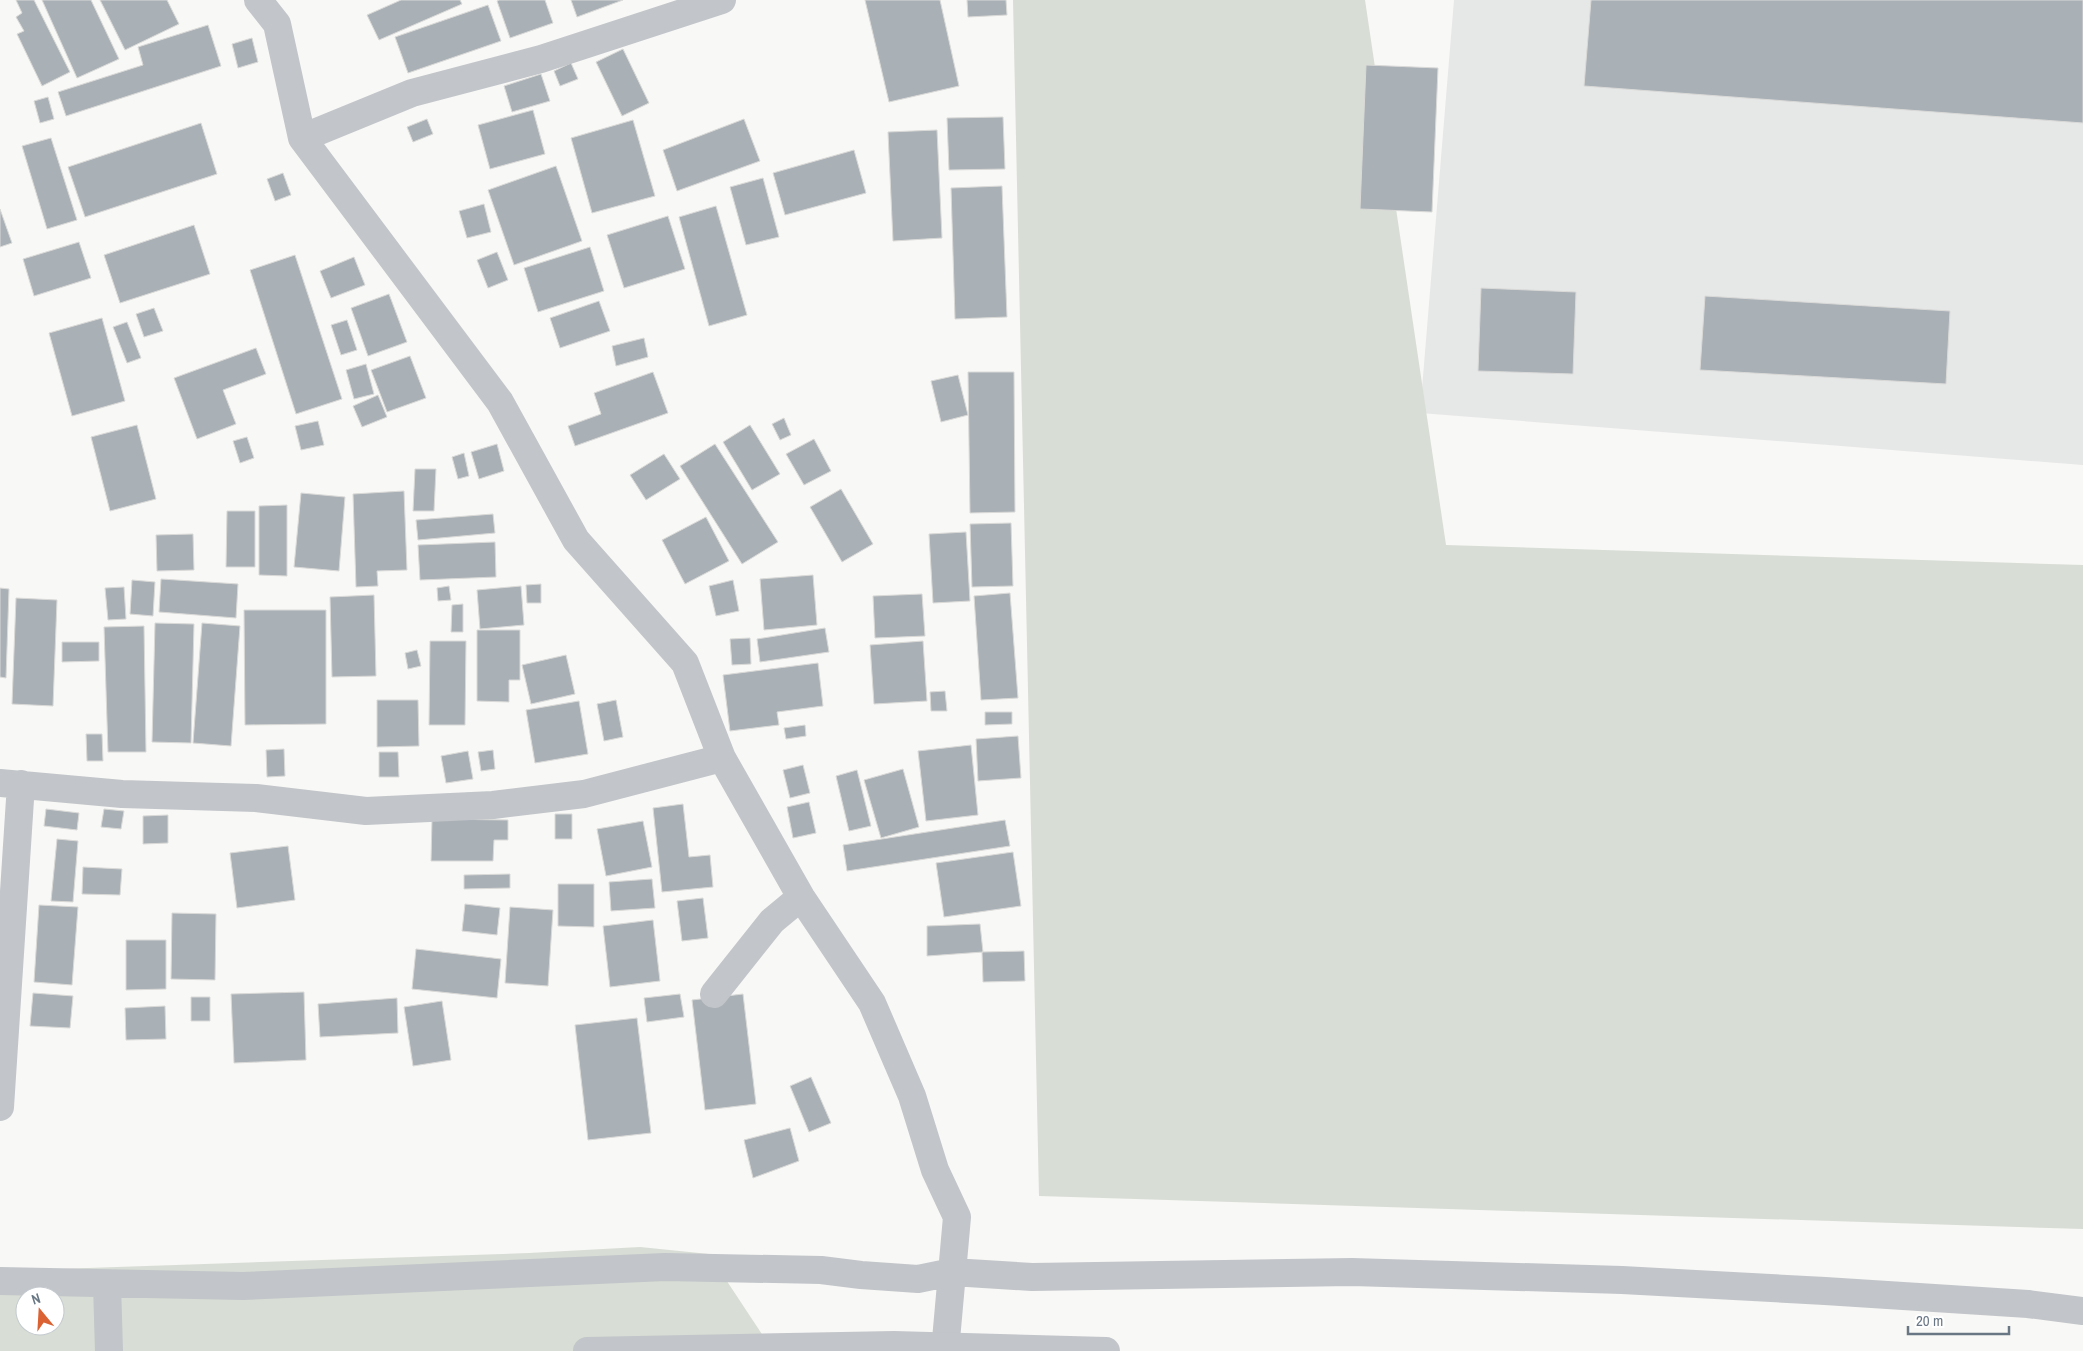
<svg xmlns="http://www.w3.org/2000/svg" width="2083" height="1351" viewBox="0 0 2083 1351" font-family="'Archivo Narrow',sans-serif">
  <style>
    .built { fill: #e6e7e7 }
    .green { fill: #d8ddd5; fill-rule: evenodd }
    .building { fill: #a9b0b6; stroke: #dadad8 }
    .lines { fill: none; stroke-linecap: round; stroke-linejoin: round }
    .minor { stroke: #c2c5c9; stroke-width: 28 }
    .tertiary { stroke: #c2c5c9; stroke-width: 28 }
  </style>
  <rect width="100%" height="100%" fill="#f8f8f6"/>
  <path class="built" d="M1454,0H2083V465L1420,413Z"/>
  <path class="green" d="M1013,0H1365L1446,545L2083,565V1229L1039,1196Z
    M640,1247L709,1254L773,1351H0V1271L529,1253ZM25,1296H55V1326H25Z"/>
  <path class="building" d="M16,0H34L70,72L42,86L17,34L24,31L16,17L22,13Z
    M42,0H91L119,59L77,78Z
    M100,0H167L179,24L125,50Z
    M401,0H460L462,4L379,40L367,15Z
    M499,0H545L553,23L510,38L497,1Z
    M571,0H623L577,17Z
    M865,0H940L959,86L889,102Z
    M967,0H1006L1007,15L968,17Z
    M1591,0H2083V123L1584,86Z
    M488,5L501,41L408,73L395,37Z
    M208,25L221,66L66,116L58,92L143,65L138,47Z
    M252,38L258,62L238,68L232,44Z
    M623,49L649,103L622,116L596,62Z
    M571,63L578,79L560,86L554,71Z
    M1366,65L1438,68L1432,212L1360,209Z
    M541,74L550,101L512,112L504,86Z
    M48,97L54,119L40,123L34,101Z
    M533,110L545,154L490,169L478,125Z
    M1003,117L1005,169L949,170L947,118Z
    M427,119L433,134L413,142L407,127Z
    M744,119L760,161L677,191L663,150Z
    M633,120L655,196L592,213L571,138Z
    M201,123L217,174L85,217L68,167Z
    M937,130L942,238L893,241L888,132Z
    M51,138L77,220L47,229L22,146Z
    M854,150L866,193L785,215L773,173Z
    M556,166L582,241L514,265L488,190Z
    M283,173L291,195L275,201L267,179Z
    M763,178L779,237L746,245L730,187Z
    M1002,186L1007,317L955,319L951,188Z
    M484,204L491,232L467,238L459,211Z
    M716,206L747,315L709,326L679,217Z
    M0,209L12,243L0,247Z
    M668,216L685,269L624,288L607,235Z
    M194,225L210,274L120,303L104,255Z
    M79,242L91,278L34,296L23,259Z
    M590,247L604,291L538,312L524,268Z
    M497,252L508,280L488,288L477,260Z
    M295,255L342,399L296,414L250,270Z
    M354,257L365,285L331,298L320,271Z
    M1481,288L1576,292L1573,374L1478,371Z
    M389,294L407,342L368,356L351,308Z
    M1705,296L1950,311L1946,384L1700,370Z
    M599,301L610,331L560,348L550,318Z
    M154,308L163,331L144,337L136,314Z
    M102,318L125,401L72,416L49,333Z
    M347,320L357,350L341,355L331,325Z
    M127,322L141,358L127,363L113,327Z
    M644,338L648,357L616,366L612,346Z
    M256,348L266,374L223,390L236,424L197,439L174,378Z
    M410,356L426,398L387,412L371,370Z
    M366,364L374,394L354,399L346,370Z
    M653,372L668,413L575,446L568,426L601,414L594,393Z
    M968,372H1014L1015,512L970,513Z
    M958,375L968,415L941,422L931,381Z
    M378,395L387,417L362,427L353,406Z
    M784,418L791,435L780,440L772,424Z
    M318,421L324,445L301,450L295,426Z
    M137,425L156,499L110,511L91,437Z
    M750,425L780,474L752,490L723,442Z
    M247,437L254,458L240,463L233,441Z
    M814,439L831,471L804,485L786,454Z
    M497,444L504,471L479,479L471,452Z
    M715,444L778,542L742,564L680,466Z
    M464,453L469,476L458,479L452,457Z
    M664,454L680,479L646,500L630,475Z
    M415,469H436L434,511H413Z
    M841,489L873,544L842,562L810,507Z
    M404,491L407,570L377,571L378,586L356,587L353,494Z
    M301,493L345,497L339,571L294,567Z
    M287,505V576L259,575V506Z
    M227,511H255V567H226Z
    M493,514L495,533L418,540L416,520Z
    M706,517L729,561L685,584L662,540Z
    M1011,523L1013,586L972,587L970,524Z
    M966,532L970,601L933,603L929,534Z
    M193,534L194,570L157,571L156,535Z
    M495,542L496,577L420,580L418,545Z
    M813,575L817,625L764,630L760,579Z
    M161,579L238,584L236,618L159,612Z
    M132,580L155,582L153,616L130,614Z
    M733,580L739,611L716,616L709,586Z
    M541,584V603H527L526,585Z
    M449,586L451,600L438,601L437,588Z
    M521,586L524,625L480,629L477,590Z
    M124,587L126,619L108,620L105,588Z
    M0,588L9,589L6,678L0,677Z
    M1010,593L1018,698L981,700L974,596Z
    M922,594L925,636L875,638L873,596Z
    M374,595L376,676L332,677L330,597Z
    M16,598L57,600L53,706L12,704Z
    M463,604V632H451L452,605Z
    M244,610H326V724L245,725Z
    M155,623L194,624L191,743L152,742Z
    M202,623L240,626L231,746L193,743Z
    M144,626L146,752H108L104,627Z
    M825,628L829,652L760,662L757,639Z
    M477,630H520V680H509V702L477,701Z
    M750,638L751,664L732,665L730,639Z
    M430,641H466L465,725H429Z
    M923,641L927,701L874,704L870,645Z
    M62,642H99V661L62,662Z
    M417,650L421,666L408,669L405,653Z
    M566,655L575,694L531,704L522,665Z
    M818,663L823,706L777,712L779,725L730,731L723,675Z
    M945,691L947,711H931L930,692Z
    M377,700H418L419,746L377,747Z
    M616,700L623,737L604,741L597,704Z
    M579,701L588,754L535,763L526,710Z
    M985,712H1012V724L985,725Z
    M805,725L806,736L786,739L784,728Z
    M86,734H102L103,761H87Z
    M1018,736L1021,778L978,781L976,739Z
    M971,745L978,815L926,821L918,751Z
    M284,749L285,776L267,777L266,750Z
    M493,750L495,769L481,771L478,752Z
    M468,751L473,779L446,783L441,756Z
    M379,752H398L399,777H379Z
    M803,765L810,793L790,798L783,770Z
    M903,769L919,827L881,838L864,780Z
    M857,770L871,826L849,831L836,776Z
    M809,802L816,833L793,838L787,807Z
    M683,804L689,857L710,855L713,887L662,892L653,808Z
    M46,809L79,813L77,830L44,826Z
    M104,809L124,811L121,829L101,827Z
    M555,814H572V839H555Z
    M168,815V843L143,844V816Z
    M432,819L508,820V840H494L493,861H431Z
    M1005,820L1010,846L847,871L843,845Z
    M643,821L652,867L606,876L597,829Z
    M57,839L78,841L73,902L51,901Z
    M288,846L295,900L237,908L230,853Z
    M1013,852L1021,906L944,917L936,863Z
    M83,867L122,869L120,895L82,894Z
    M510,874V888L464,889V875Z
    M652,879L655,908L611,911L609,882Z
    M558,884H594V927L558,926Z
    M703,898L708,938L682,941L677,901Z
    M465,904L500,908L497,935L462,931Z
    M39,905L78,907L72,985L34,982Z
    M510,907L553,910L548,986L505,983Z
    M172,913L216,914L215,980L171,979Z
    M653,920L660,981L610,987L603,926Z
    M980,924L983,952L927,956V926Z
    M126,940H166V989L126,990Z
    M416,949L501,959L497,998L412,989Z
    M1024,951L1025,981L983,982L982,952Z
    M304,992L306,1060L234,1063L231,994Z
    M33,993L73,996L70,1028L30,1026Z
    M680,994L684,1017L647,1022L644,998Z
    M743,994L756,1104L705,1110L692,1000Z
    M191,997H210V1021H191Z
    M397,998L398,1033L320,1037L318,1004Z
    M442,1001L451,1060L413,1066L404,1007Z
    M165,1006L166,1039L126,1040L125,1008Z
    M637,1018L651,1133L588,1140L575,1025Z
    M811,1077L831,1123L809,1132L790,1086Z
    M790,1128L799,1161L753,1178L744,1140Z"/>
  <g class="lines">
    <path class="minor" d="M258,0L277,24L302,138L500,402L576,540L685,663L722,758L801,897L872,1003L912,1096L935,1170L957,1217L945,1351
      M302,138L412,93L541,59L722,0
      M0,783L122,794L256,798L366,811L493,805L584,794L722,758
      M714,994L772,921L801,897
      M0,1107L21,784
      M0,1281L243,1286L665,1267L821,1270L861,1275L918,1279L952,1272L1032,1277L1352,1272L1622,1280L1825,1291L2028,1304L2083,1311
      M107,1284L109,1351"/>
    <path class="tertiary" d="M587,1351L894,1345L1106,1351"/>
  </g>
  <g transform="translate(40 1311) rotate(342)"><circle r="24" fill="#ffffff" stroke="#c3c9ce"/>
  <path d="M0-4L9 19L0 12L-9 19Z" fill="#db6233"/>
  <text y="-8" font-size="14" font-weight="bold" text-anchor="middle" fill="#697785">N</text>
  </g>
  <path d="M1908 1326v8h101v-8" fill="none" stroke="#697785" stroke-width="2.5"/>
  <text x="1916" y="1326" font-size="15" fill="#697785" stroke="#ffffff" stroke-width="4" paint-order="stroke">20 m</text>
</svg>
